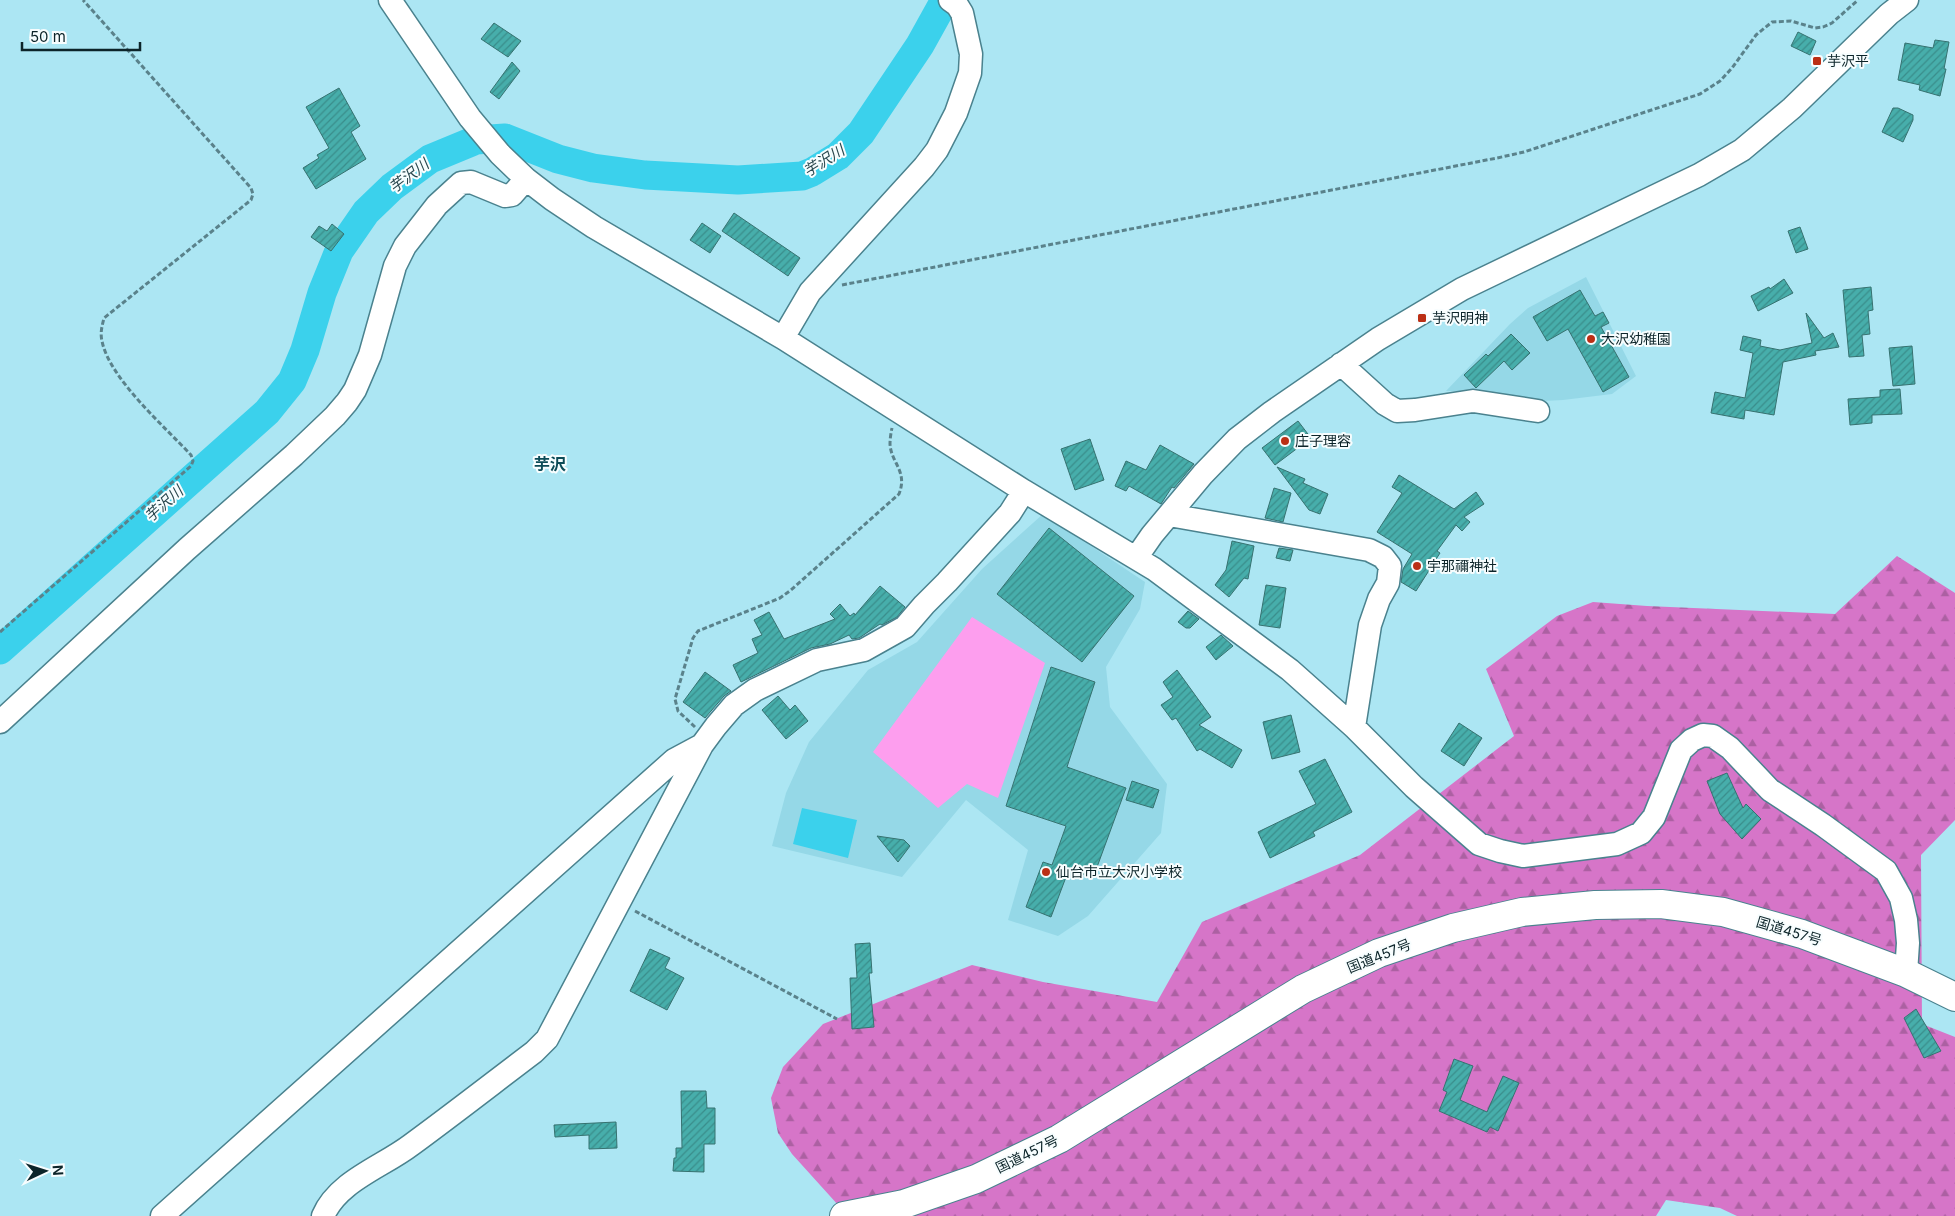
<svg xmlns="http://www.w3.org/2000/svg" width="1955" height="1216" viewBox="0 0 1955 1216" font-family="Inter,'Noto Sans JP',sans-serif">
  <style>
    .built { fill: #95d8e7 }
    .green { fill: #fd9eee }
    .forest { fill: url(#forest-firs) }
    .water { fill: #3bd1ec }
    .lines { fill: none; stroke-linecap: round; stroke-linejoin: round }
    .river { stroke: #3bd1ec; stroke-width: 29 }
    .building { fill: url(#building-hatch); stroke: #367270 }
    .minor-casing { stroke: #4a828e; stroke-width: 25 }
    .highway-casing { stroke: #4a828e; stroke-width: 30 }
    .path { stroke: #5a828b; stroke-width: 3; stroke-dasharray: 5 2.5; stroke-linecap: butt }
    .minor { stroke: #fff; stroke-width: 22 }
    .highway { stroke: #fff; stroke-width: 28 }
    .poi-dot { fill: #bb2f15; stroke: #f7fdfe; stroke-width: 2 }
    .labels { text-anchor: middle; stroke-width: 4; stroke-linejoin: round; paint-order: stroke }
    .poi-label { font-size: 14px; fill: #0c2429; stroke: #f7fdfe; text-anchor: start }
    .street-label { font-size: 14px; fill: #0c2429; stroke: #f7fdfe }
    .water-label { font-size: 15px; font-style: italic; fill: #29474e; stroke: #f7fdfe }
    .quarter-label { font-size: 16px; font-weight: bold; fill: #0c4b57; stroke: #f7fdfe }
  </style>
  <defs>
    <pattern id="forest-firs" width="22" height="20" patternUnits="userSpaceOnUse" patternTransform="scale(1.25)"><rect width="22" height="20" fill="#d675c8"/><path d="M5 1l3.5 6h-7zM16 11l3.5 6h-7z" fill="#ac60a2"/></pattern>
    <pattern id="building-hatch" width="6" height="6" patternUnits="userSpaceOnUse" patternTransform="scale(1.25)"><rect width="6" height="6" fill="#47aeab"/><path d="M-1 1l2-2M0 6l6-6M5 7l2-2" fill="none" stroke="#3a8d8b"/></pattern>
  </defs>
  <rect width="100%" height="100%" fill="#ace6f3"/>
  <path class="built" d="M1586,277L1636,376L1612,394L1563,400L1522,402L1478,391H1446L1510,324L1528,308Z
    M1043,514L1145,582L1140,609L1106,667L1110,707L1167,784L1161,833L1088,916L1058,936L1008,920L1028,850L966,800L902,877L772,846L786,793L809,742L868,670L917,642L982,569Z"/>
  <path class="green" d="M972,617L1045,663L998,798L967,784L938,808L873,752Z"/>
  <path class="forest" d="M1897,556L1955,593V820L1921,855L1922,1024L1955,1037V1216H1737L1720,1208L1666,1200L1656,1216H848L792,1154L778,1133L771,1098L783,1067L823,1024L972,965L1043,982L1157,1002L1202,922L1360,855L1514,736L1486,669L1557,616L1593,602L1647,606L1835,614Z"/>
  <path class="water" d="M802,808L857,820L848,858L793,844Z"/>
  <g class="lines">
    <path class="river" d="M0,650L267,412L292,381L305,350L322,293L339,251L366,212L392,187L430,159L476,140L505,138L558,159L593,168L645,175L738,180L802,176L812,172L838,156L861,133L920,45L945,0"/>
  </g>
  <path class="building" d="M494,23L521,41L508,57L481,39Z
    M1798,32L1816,41L1810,55L1791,46Z
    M1935,40L1949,42L1944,69H1946L1940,96L1919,90L1920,85L1898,80L1905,43L1933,48Z
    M512,62L520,71L499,99L490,92Z
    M339,88L360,126L351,132L366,159L316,189L303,168L319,158L317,155L329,148L306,107Z
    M1893,108H1898L1913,115V120L1903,142L1882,132Z
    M734,213L800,258L788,276L722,231Z
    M702,223L721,236L710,253L690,240Z
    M332,224L344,234L331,251L311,237L319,226L327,231Z
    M1800,227L1808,249L1796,253L1788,231Z
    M1784,279L1793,293L1758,311L1751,296L1769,287L1770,289Z
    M1871,287L1873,310L1868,311L1870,334L1862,335L1864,356L1849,357L1843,290Z
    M1580,290L1595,316L1603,312L1609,323L1601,327L1629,377L1603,392L1568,329L1547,341L1533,317Z
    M1806,313L1824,338L1833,333L1839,347L1815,351L1816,355L1783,362L1774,415L1745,410L1744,419L1711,413L1715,392L1745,398L1753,353L1740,350L1743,336L1761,340L1760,346L1780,350L1812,343Z
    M1511,334L1530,353L1512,370L1504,361L1476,388L1464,375L1486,354L1488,356Z
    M1912,346L1915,384L1893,386L1889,348Z
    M1900,389L1902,414L1872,415V423L1850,425L1848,399L1880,397V390Z
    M1298,421L1311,438L1275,465L1262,448Z
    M1090,439L1104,480L1075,490L1061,449Z
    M1160,445L1194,464L1174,488L1172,487L1161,504L1129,486L1126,491L1115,486L1126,461L1146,470Z
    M1277,467L1305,479L1303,483L1328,494L1320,514L1309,510Z
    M1399,475L1454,509L1476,492L1484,504L1464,517L1470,522L1462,531L1456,525L1437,551L1440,553L1416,591L1401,582L1403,569L1412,554L1377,532L1402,493L1392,487Z
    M1274,488L1291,493L1283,522L1265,518Z
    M1049,528L1134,596L1082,662L997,594Z
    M1232,541L1254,546L1248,579L1244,578L1229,597L1215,585L1226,570Z
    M1279,548L1293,550L1290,561L1276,558Z
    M1266,585L1286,588L1280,628L1259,625Z
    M880,586L905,607L897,617L882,625L880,624L859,638L852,639L849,635L830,644L811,648L741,682L733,665L758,653L752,639L762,635L754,620L769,612L784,639L835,619L830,614L840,604L850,616L854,613L855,615Z
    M1188,611L1199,619L1190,628H1186L1178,622Z
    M1221,635L1233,646L1216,660L1206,647Z
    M1051,667L1095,682L1067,767L1126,788L1093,878L1069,869L1051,917L1026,907L1043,862L1052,865L1066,826L1006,806Z
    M1177,670L1211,717L1199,725L1242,750L1232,768L1200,749L1197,751L1176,718L1172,720L1161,705L1173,697L1163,682Z
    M705,672L731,691L724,696L705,718L683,702Z
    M778,696L790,710L795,705L808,721L786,739L762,710Z
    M1291,715L1300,752L1272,759L1263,722Z
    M1459,723L1482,738L1464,766L1441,751Z
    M1325,759L1352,812L1313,832L1315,836L1270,858L1258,832L1316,804L1299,771Z
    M1727,773L1743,808L1746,804L1761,819L1742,839L1720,814L1707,781Z
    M1132,781L1159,790L1153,808L1126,800Z
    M877,836L904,840L910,846L898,862Z
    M870,943L872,973H869L874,1027L852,1029L850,978H857L855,944Z
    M650,949L670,958L665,968L684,978L667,1010L630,991Z
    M1916,1009L1941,1051L1924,1058L1904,1018Z
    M1454,1059L1473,1066L1460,1100L1487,1112L1503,1076L1519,1083L1498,1131L1490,1127L1487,1132L1439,1111L1447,1092L1443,1090Z
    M681,1091H706L707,1108H715V1144H704V1172L673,1171L674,1158H676V1148H682Z
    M616,1122L617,1148L589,1149V1135L555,1137L554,1125Z"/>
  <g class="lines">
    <defs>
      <path id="minor" d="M390,0L470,118L500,154L526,179L552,199L594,227L783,338L1024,491L1154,569L1290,670L1354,727L1414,787L1479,844L1500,851L1523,856L1617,844L1641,833L1654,817L1681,750L1692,740L1703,735L1713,736L1730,748L1770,790L1823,825L1886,871L1901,898L1906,920L1908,943L1906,973
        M783,338L810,292L924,167L937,150L956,113L970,73L971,54L962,13L957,5L950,0
        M1341,364L1385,404L1397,411L1415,410L1473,401L1538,411
        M1169,515L1369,550L1383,557L1390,566L1388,583L1379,599L1370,625L1354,727
        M1136,558L1152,535L1203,474L1237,439L1272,412L1378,339L1462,289L1699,175L1742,150L1792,108L1889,14L1907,0
        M0,722L187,549L294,455L335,416L347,402L355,390L370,355L395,266L405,246L437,205L461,183L471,182L505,196L512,195L526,179
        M162,1216L674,760L702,745
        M323,1216C338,1181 382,1167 411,1145C452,1115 493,1083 534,1052L547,1039L702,745L716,726L734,705L755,690L817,660L864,650L905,627L924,605L947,582L1010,513L1024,491"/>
      <path id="highway" d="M844,1216L904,1204L976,1179L1059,1139L1303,989L1379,953L1453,928L1522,912L1595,905L1661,904L1723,912L1802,934L1906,973L1955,997"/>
    </defs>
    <use href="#minor" class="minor-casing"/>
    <use href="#highway" class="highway-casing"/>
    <path class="path" d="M842,285L1497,158L1524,152L1700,94L1720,81L1732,68L1756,35L1772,22L1791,21L1815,28L1823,27L1832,23L1858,0
      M0,632L191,466L193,461L191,455C165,427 109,378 102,341C100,333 102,326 104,318L251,200L253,194L251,188L83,0
      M695,727L678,711L675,699L693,638L698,631L780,598L791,590L899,494C908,471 891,463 890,444C890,439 891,432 892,428
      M635,911L837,1019"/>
    <use href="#minor" class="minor"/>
    <use href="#highway" class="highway"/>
  </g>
  <g class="poi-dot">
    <rect x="1812" y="56" width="10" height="10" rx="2.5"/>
    <rect x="1417" y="313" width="10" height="10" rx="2.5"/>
    <circle cx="1591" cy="339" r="5"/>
    <circle cx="1285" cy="441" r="5"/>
    <circle cx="1417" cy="566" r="5"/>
    <circle cx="1046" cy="872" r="5"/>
  </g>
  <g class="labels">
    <g class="poi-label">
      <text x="1827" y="66">芋沢平</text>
      <text x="1432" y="323">芋沢明神</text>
      <text x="1601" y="344">大沢幼稚園</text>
      <text x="1295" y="446">庄子理容</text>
      <text x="1427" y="571">宇那禰神社</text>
      <text x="1056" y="877">仙台市立大沢小学校</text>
    </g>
    <g class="street-label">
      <text transform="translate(1789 931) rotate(17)" y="5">国道457号</text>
      <text transform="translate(1379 956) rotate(-22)" y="5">国道457号</text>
      <text transform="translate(1027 1154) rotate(-26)" y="5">国道457号</text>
    </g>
    <g class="water-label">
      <text transform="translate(824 161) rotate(-32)" y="5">芋沢川</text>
      <text transform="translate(409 176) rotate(-37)" y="5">芋沢川</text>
      <text transform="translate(164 504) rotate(-42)" y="5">芋沢川</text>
    </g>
    <g class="quarter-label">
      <text x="550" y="470">芋沢</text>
    </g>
  </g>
  <g transform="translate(45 1171) rotate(86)" stroke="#f7fdfe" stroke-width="4" paint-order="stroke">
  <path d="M0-4L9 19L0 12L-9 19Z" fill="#0c2429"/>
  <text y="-8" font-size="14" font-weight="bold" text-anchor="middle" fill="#0c2429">N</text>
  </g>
  <path d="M22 42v8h118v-8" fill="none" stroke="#0c2429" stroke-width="2.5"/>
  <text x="30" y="42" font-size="15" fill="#0c2429" stroke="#f7fdfe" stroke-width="4" paint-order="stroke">50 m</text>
</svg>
